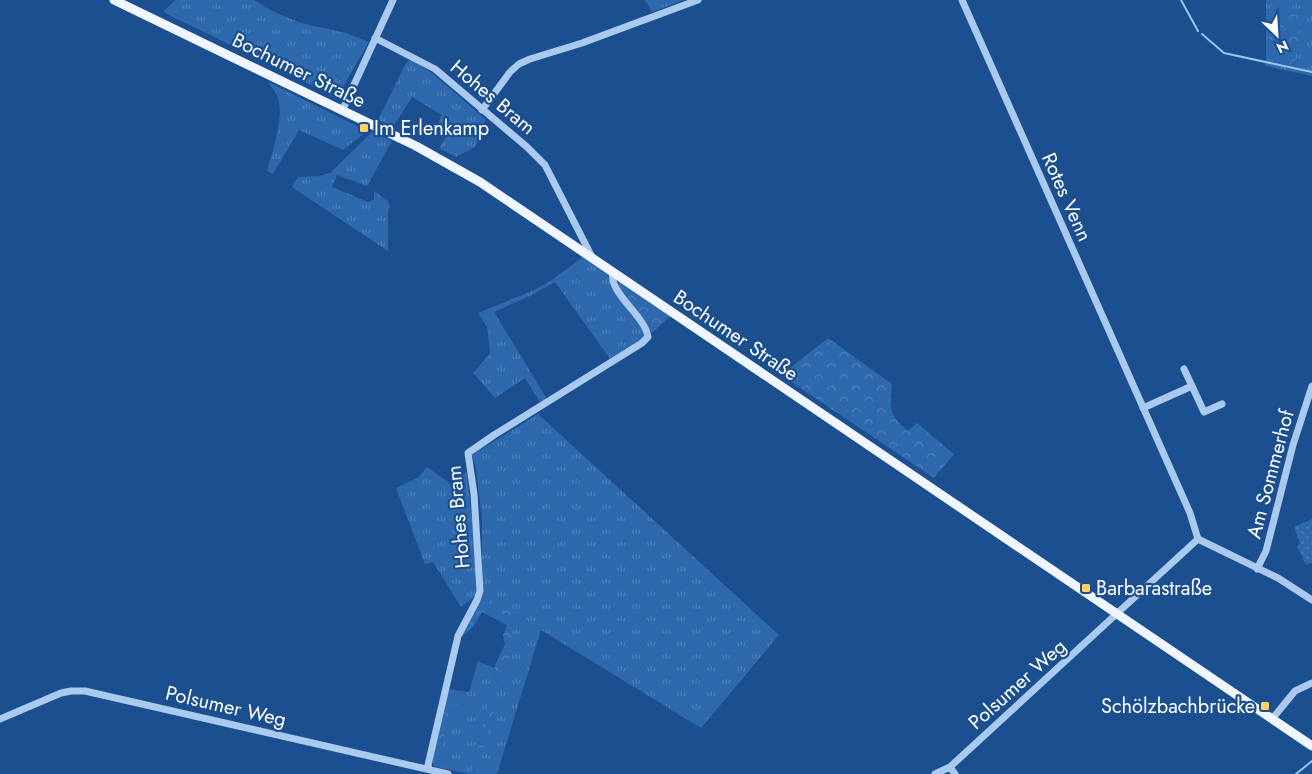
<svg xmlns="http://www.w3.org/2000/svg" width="1312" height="774" viewBox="0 0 1312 774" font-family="Jost,sans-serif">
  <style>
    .grass { fill: url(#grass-tufts) }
    .forest { fill: url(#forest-crowns) }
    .garden { fill: url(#garden-dots) }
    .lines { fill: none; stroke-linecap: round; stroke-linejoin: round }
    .stream { stroke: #9cc4f0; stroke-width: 2 }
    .minor { stroke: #a9c9ee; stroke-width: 7 }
    .major { stroke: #f0f6ff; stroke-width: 9 }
    .poi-dot { fill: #ffd166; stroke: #1b4f8f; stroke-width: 2 }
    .labels { text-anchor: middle; stroke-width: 4.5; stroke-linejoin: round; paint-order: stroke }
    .street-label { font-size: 20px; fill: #fff; stroke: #1b4f8f }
    .poi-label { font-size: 20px; fill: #fff; stroke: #1b4f8f; text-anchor: start }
  </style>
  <defs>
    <pattern id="grass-tufts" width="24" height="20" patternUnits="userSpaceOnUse" patternTransform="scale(1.25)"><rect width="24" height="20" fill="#2e69ad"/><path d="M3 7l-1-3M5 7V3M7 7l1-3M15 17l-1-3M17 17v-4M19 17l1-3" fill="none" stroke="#4d80b9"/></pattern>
    <pattern id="forest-crowns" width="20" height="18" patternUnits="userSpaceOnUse" patternTransform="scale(1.25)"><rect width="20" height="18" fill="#2e69ad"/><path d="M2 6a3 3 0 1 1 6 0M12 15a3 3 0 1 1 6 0" fill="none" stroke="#4d80b9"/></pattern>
    <pattern id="garden-dots" width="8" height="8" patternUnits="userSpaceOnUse" patternTransform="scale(1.25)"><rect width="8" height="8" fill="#2e69ad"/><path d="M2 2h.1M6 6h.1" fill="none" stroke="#4d80b9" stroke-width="1.8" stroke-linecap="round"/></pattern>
  </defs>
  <rect width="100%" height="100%" fill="#1b4f8f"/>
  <path class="grass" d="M175,0H254L272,11L301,23L346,33L369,42L340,92L324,87L322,90L163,12Z
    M645,0H684L652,12Z
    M1266,0H1312V76L1265,66L1266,60L1294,65L1302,10L1266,20Z
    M411,60L432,73L486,120L475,147L456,157L439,148L446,137L437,131L436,128L442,115L412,97L393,127L378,120L406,63Z
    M268,82L367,131L343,150L299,130L273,174L267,171C272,153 283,120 279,102C278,95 272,88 268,82Z
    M373,131L392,141L367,186L337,175L332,187L368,202L374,199V191L388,201L390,208L388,209V251L292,187L298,177L319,176L330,173Z
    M583,257L611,275L645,329V337L641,342L611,360L555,282L532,295L494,312L547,399L540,402L525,378L495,398L473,373L490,353L487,327L478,313L532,291L549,282Z
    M538,414L779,635L701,728L541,630L497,774H469L434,766L432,762L448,689L469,692L478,661L494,668L495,680L513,628L482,595V518L476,468L472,455Z
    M427,467L452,485L467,471L478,582C476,598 474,598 461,607L433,562L425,564L396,488L419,477Z"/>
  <path class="forest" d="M1303,10L1294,65L1266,60V20Z
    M620,281L671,316L652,333C641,320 621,299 618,282Z
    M828,338L892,384C890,408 888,414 908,431L917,423L954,454L934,478L781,375Z
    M482,595L513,614L510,626L513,628L511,635L513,641L502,683L495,681L494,668L505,644L503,635L507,625L482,612C476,624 470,632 459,638Z
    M491,694L498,696L477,774L471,773Z
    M446,704L466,706L462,710L449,716L440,755L435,754Z"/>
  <path class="garden" d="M1312,519V563L1306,565L1297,546L1300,544L1294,527Z"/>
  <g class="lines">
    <path class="stream" d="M1181,0L1198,31
      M1202,34L1224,53L1312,72
      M1296,774L1312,761"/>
    <path class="minor" d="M962,0L1190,513L1198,539
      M375,38L435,69L527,147L545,165L593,259
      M482,110L510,72L519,64L530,59L582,43L698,0
      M342,111L393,0
      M1184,369L1192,386
      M1143,408L1192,386L1204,412L1222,404
      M1198,539L1278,578L1312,600
      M1257,569L1266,551L1293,445L1312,386
      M0,719L61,693L71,691H85L448,774
      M1272,719L1295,691L1312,683
      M950,767L955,774
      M429,769L428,765L458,636L477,600L480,591L474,494L468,453L494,435L642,343L648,337C645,315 608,293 613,272
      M935,774L950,767L1198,539"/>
    <path class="major" d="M114,0L416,146L480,182L1312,746"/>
  </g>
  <g class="poi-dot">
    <rect x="359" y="123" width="10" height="10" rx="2.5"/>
    <rect x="1081" y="583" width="10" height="10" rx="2.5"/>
    <rect x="1260" y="701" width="10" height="10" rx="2.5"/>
  </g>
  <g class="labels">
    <g class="street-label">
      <text transform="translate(299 70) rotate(26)" y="7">Bochumer Straße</text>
      <text transform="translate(493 97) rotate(40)" y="7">Hohes Bram</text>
      <text transform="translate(1067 197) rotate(66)" y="7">Rotes Venn</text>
      <text transform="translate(736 335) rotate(34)" y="7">Bochumer Straße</text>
      <text transform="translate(1270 474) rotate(-75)" y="7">Am Sommerhof</text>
      <text transform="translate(458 517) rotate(-95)" y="7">Hohes Bram</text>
      <text transform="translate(1017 684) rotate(-42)" y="7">Polsumer Weg</text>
      <text transform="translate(226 706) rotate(13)" y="7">Polsumer Weg</text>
    </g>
    <g class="poi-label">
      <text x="374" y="135">Im Erlenkamp</text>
      <text x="1096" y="595">Barbarastraße</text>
      <text x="1255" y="713" text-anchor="end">Schölzbachbrücke</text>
    </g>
  </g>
  <g transform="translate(1277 35) rotate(155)" stroke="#1b4f8f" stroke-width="4" paint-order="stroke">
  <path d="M0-4L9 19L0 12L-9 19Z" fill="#ffffff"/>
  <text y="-8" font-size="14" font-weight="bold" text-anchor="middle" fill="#ffffff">N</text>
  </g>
</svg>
